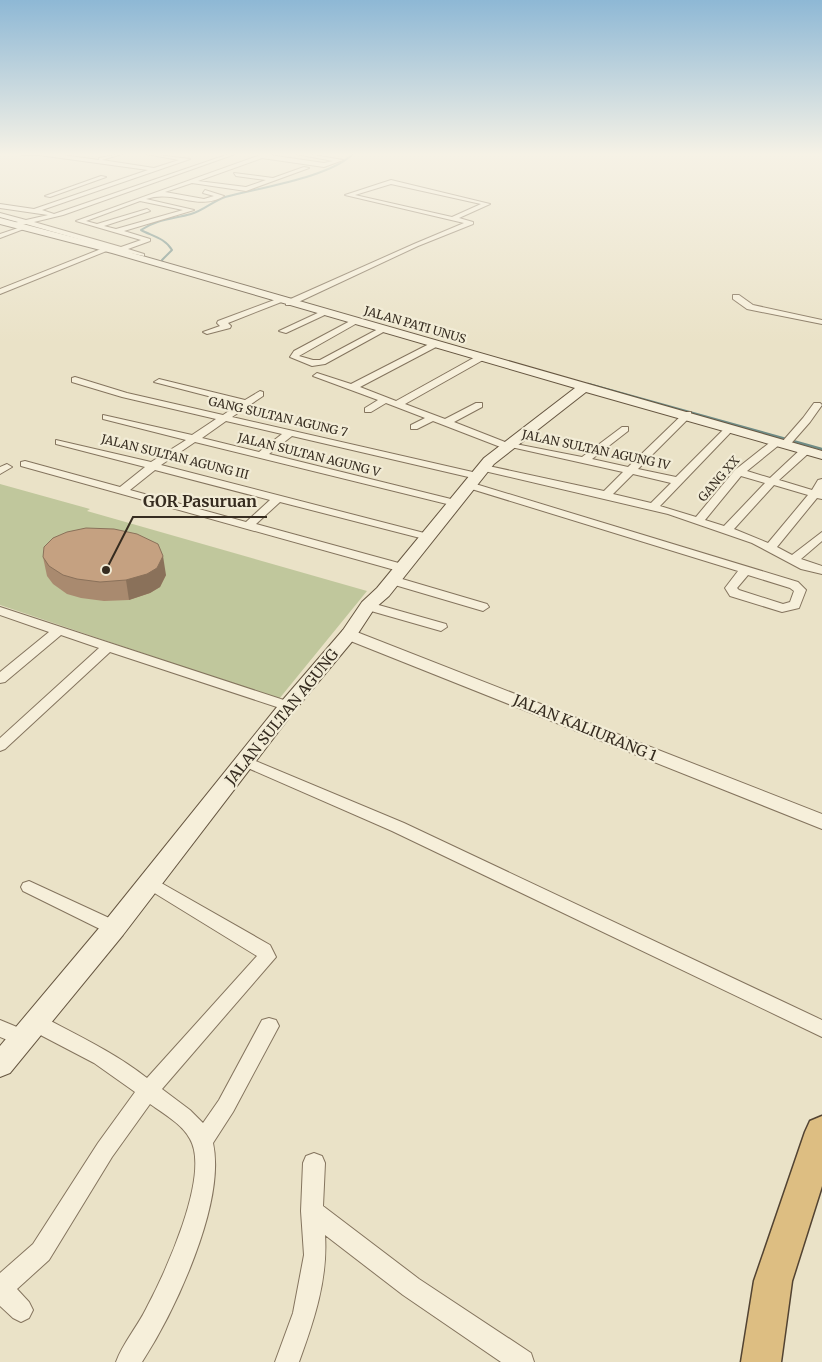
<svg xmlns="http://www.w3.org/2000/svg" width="822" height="1362" viewBox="0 0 822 1362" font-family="Merriweather,serif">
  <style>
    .green { fill: #c0c79c }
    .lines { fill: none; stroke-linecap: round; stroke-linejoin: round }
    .stream-far1 { stroke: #6f8c86; stroke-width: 2 }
    .stream { stroke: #6f8c86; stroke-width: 2.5 }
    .minor-casing { stroke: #84745e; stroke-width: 2 }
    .tertiary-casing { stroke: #84745e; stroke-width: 2 }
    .secondary-casing { stroke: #665641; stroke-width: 2 }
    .trunk-casing { stroke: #524332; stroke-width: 3 }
    .minor { fill: #f6efda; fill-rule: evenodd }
    .tertiary { fill: #f6efda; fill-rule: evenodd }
    .secondary { fill: #f6efda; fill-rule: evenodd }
    .trunk { fill: #ddbe82; fill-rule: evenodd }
    .wall { fill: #a98a6f }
    .shaded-wall { fill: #8a715a }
    .building { fill: #c5a181; stroke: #8a715a }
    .labels { text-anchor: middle; stroke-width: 4.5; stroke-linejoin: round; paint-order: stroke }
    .far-street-label { font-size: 12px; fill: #362c20; stroke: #f2ecd6 }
    .street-label { font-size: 15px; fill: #362c20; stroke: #f2ecd6 }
    .leader { fill: none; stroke: #362c20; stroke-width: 2 }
    .callout-dot { fill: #362c20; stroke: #f2ecd6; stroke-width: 2 }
    .callout-label { font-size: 16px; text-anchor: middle; font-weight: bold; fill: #362c20; stroke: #f2ecd6; stroke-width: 4.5; stroke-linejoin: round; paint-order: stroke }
  </style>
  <rect width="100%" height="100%" fill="#eae2c7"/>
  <path class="green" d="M0,484L90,509L87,511L367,591L279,699L0,605Z"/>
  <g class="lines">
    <path class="stream-far1" d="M163,263L162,260L172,250C165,238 152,236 141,230C157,219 173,219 191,214C203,211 213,201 225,197C261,187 329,178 354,153"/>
    <path class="stream" d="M588,384L822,449"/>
    <defs>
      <path id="minor" d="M20,153H47L99,160V158L125,153L102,160L154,168L179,160L141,153L190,159L42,210L54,214L232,153H238L63,215L34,222L121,247L141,240L76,221L266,153H273L269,155L324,163L333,161L291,153H302L343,160L324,167L262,158L198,181L246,187L266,180L236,176L234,173L273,178L304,167L309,168L246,191L192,183L165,192L204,199L214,196L203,193L205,190L224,196C198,212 174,189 146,199L194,210L124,231L150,239V241L128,249L144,254V256L121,251L115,253L112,251L114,249L110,248L109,250L0,294V289L106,247L26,224L13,226V224L18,222L0,217V213L26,220L48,215L0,208V204L34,209L148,170L39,155H22ZM140,201L183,210L116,229L104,226L150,211L147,209L97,224L86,221Z
        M101,176L106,177L50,197L45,196Z
        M391,180L490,204L459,218L473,222V224L418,246L292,305H286V301L414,244L464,223L345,195ZM391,184L481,204L452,217L355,195Z
        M24,226L29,227L0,238V234Z
        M733,295H739L753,305L822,320V324L747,309L733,299Z
        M277,299L284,301L228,323L231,326L230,328L207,334L203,332L220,326L217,323L218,321Z
        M322,311L329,313L286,333L279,331Z
        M352,320L359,322L299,356L313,360H320L380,328L387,330L325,364L312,366L290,357L294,351Z
        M433,342L436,343V347L360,387L396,401L477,356H483V360L405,404L445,419L476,403H482V407L454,422L505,442L582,457L622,427H628V431L592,459L628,467L685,412H691V416L638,469L676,477L726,427H732V431L660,506L696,517L735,470L773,440L782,442L803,418L814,403H820L822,405L810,422L788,447L779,445L747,471L770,478L802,448H810V452L779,480L812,490L818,480L822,479V499L817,498L777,547L792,555L822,532V541L801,559L822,566V574L801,569L752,543L668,514L480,470L479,468L484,465L604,491L623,472L511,447L503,448L433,421L417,429H411V425L425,418L386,403L371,412H365V408L378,400L313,376L317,373L351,384ZM633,474L671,483L651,503L613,494ZM741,476L765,483L724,526L705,520ZM774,485L808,495L768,543L734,529Z
        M75,377L127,393L223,415L239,404L154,382L159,379L245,400L260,391L263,392V396L232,417L477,473L482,476L477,479L292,436L269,454L459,501L460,503L455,506L195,442L161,465L432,535L434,537L428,540L280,502L256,524L406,565L408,568L402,572L21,466V462L25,461L120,487L145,467L56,444V440L151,462L186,440L103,419V415L192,435L216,419L122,397L72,382V378ZM226,421L282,434L259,452L202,438ZM155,470L270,500L246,522L130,490Z
        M7,464L12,467L0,474V467Z
        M469,482L798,582L806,590L799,608L782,612L730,596L725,588L738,571L465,487V483ZM748,575L790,588L794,591L790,602L783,604L739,590L737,588Z
        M392,576L487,604L489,607L483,611L388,583L386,580Z
        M368,602L446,624L447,627L441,631L364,609L362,606Z
        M0,607L293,703L295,706L288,710L283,709L110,652L5,749L0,751V738L99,648L61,635L5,682L0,683V672L49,632L0,615Z
        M246,757L404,823L822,1020V1037L392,831L241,765L238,762L241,759Z
        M149,876L270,945L276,957L162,1089L190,1110L203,1123L219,1100L262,1020L269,1018L276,1020L279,1026L233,1112L213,1143C226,1203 175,1311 142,1362H116C123,1343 137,1327 146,1309C164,1275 211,1175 190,1139C182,1124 164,1114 150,1104L112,1157L49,1260L17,1289L29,1302L33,1310L29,1318L21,1322L13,1318L0,1306V1273L33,1244L98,1143L135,1092L94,1063L29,1029L26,1023L29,1017L36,1015L43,1017C79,1036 115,1053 147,1078L257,956L143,886L141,882L143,878Z
        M29,881L120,923L123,928L120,933L114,935L108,933L23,891L21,887L23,883Z
        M0,1020L29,1032L32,1038L29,1044L22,1046L0,1037Z
        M314,1153L322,1156L325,1163L323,1206L419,1279L531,1353L534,1362H501L403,1295L325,1235C328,1279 314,1321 299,1362H275L293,1313L304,1255L301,1211L303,1163L306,1156Z"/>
      <path id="tertiary" d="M349,629L822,814V829L343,638L341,634L343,630Z"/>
      <path id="secondary" d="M0,218L118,249L822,451V459L586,392L494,464L389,596L374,609L355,638L295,710L123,935L10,1073L0,1077V1046L105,921L281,702L343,630L362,602L377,588L484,458L575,388L112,253L0,224Z"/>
      <path id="trunk" d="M822,1116V1186L792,1281L781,1362H741L754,1281L805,1132L810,1121Z"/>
    </defs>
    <use href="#minor" class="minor-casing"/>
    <use href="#tertiary" class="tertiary-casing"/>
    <use href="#secondary" class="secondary-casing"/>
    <use href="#trunk" class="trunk-casing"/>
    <use href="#minor" class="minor"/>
    <use href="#tertiary" class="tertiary"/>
    <use href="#secondary" class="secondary"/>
    <use href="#trunk" class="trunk"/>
  </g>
  <path class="wall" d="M43,557L166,575L160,587L150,593L129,600L104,601L81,598L67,594L53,584L47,576Z"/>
  <path class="shaded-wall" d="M163,556L166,575L160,587L150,593L129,600L126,580Z"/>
  <path class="building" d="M86,528L114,529L137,534L158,544L163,556L157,568L147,574L126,580L100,582L77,579L63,575L49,566L43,557L44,547L53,538L67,532Z"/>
  <linearGradient id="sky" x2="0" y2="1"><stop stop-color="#8eb8d5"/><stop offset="0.45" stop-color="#f6f2e6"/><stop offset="1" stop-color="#f6f2e6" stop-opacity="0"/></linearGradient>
  <rect width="822" height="343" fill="url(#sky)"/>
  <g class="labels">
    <g class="far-street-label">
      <text transform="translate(415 325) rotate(16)" y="4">JALAN PATI UNUS</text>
      <text transform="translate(278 417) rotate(13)" y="4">GANG SULTAN AGUNG 7</text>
      <text transform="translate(596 450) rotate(12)" y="4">JALAN SULTAN AGUNG IV</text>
      <text transform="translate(309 455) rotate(14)" y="4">JALAN SULTAN AGUNG V</text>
      <text transform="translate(175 457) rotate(14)" y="4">JALAN SULTAN AGUNG III</text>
      <text transform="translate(719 479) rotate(-49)" y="4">GANG XX</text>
    </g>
    <g class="street-label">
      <text transform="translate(282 717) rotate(-51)" y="5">JALAN SULTAN AGUNG</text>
      <text transform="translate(585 728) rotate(22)" y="5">JALAN KALIURANG 1</text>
    </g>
  </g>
  <path class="leader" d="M106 570L133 517H267"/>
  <circle class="callout-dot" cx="106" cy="570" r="5"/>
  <g class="callout-label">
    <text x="200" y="507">GOR Pasuruan</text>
  </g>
</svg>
